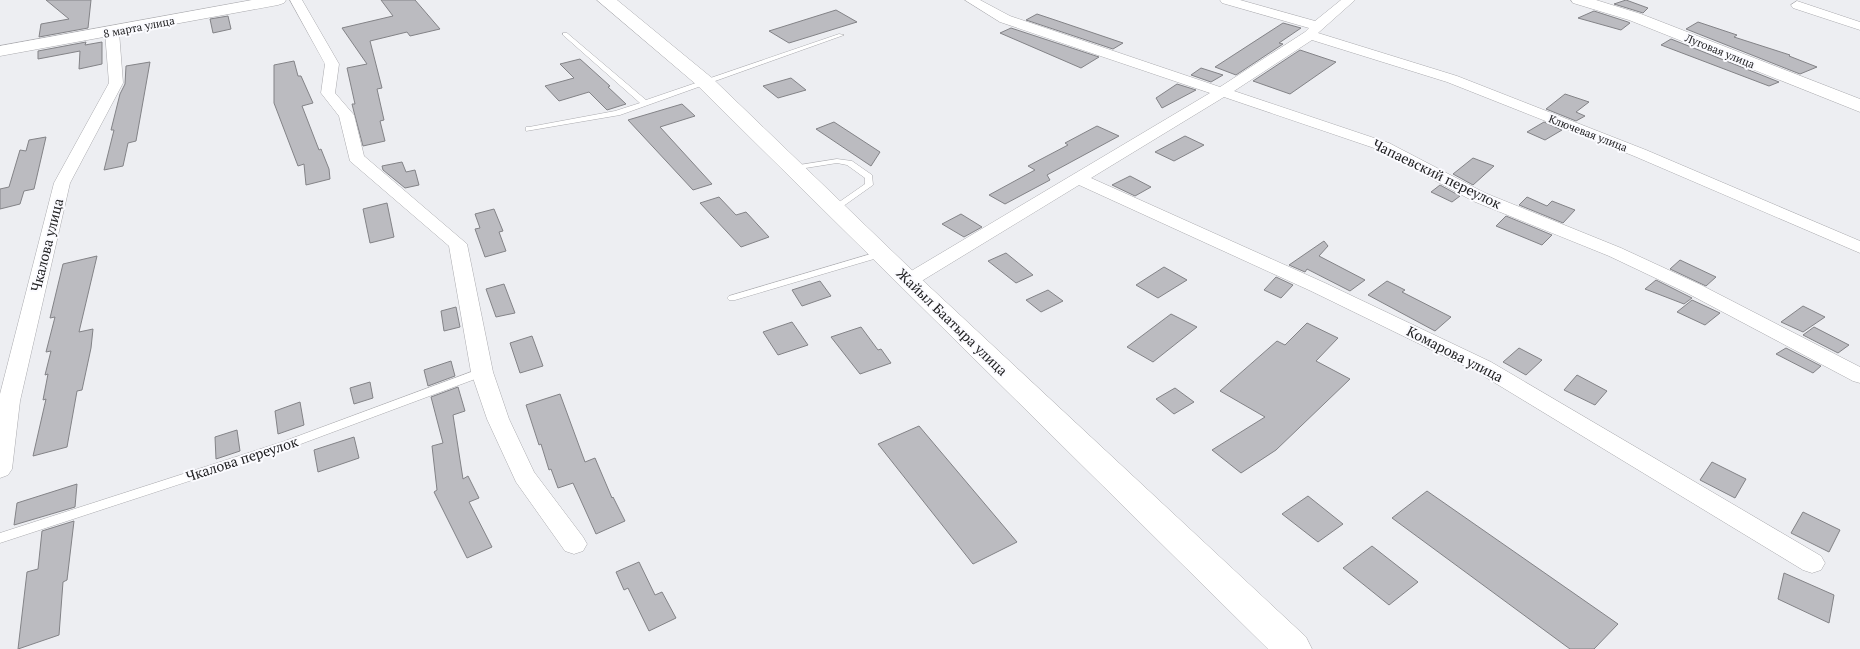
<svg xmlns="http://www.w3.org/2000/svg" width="1860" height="649" viewBox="0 0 1860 649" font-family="'PT Serif',serif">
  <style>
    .building { fill: #bbbbc0; stroke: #838387 }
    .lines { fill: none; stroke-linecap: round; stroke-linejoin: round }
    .service-casing { stroke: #ababaf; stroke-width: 1 }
    .minor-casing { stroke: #ababaf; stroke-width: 1 }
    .tertiary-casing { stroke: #ababaf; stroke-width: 1 }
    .trunk-casing { stroke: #ababaf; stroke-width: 1 }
    .service { fill: #fff; fill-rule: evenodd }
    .minor { fill: #fff; fill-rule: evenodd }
    .tertiary { fill: #fff; fill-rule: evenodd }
    .trunk { fill: #fff; fill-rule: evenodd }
    .labels { text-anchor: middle; stroke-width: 4; stroke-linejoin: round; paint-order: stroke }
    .far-street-label { font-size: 11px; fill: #212123; stroke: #fbfbff }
    .street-label { font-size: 14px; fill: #212123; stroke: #fbfbff }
  </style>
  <rect width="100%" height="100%" fill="#edeef2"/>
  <path class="building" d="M46,0H91L88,28L39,37L41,24L69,19Z
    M381,0H415L440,29L410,36L407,32L370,41L382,88L377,89L384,120L380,121L385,141L363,146L354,112L352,104H355L347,68L367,64L342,28L393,16Z
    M1626,0L1648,8L1643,13L1614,4Z
    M836,10L857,22L789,43L769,31Z
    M1594,11L1628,22L1630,23L1621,30L1578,18Z
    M1037,14L1058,21L1123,43L1113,49L1026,20Z
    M228,16L231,29L213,33L210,19Z
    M1698,22L1737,35L1734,37L1790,55L1789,56L1817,67L1800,74L1686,29Z
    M1283,23L1301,28L1279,43L1283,44L1236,75L1215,67Z
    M1011,28L1099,57L1081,68L1000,33Z
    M1671,39L1779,82L1769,86L1661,45Z
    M86,42L85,45L102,42V64L79,69L80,51L38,59V51Z
    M1300,50L1336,62L1290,94L1253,81Z
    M580,59L610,86L608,87L626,104L607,110L589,92L559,101L545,86L574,78L560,64Z
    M294,61L298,76H301L313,103L302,106L319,150L321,149L329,169L330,179L306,185L304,164L298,166L274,103V65Z
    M150,62L136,141L128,143L123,166L104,170L114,130H111L120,94L125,84L126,66Z
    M1201,68L1223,75L1211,82L1191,75Z
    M791,78L806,90L778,98L763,86Z
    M1177,84L1196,90L1162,108L1156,98Z
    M1565,94L1589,102L1576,112L1585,116L1576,121L1546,109Z
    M682,104L695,116L660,127L712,184L693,190L628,120Z
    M834,122L880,152L871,166L816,129Z
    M1544,122L1562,130L1545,140L1527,132Z
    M1097,126L1119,136L1047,175L1050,180L1005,204L989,195L1035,170L1028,166L1068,145L1065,143Z
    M1185,136L1204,145L1174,161L1155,152Z
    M46,137L34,189L24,191L20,204L0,209V189L9,187L20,150L26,151L29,140Z
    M1473,158L1494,166L1473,185L1453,174Z
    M402,162L406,172L415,170L419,185L405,188L383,170L382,166Z
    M1130,176L1151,187L1135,196L1112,185Z
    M1440,185L1460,196L1452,202L1431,192Z
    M719,197L736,215L746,212L769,237L741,247L700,203Z
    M1527,197L1547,206L1552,201L1575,210L1563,223L1519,205Z
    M387,203L394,237L370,243L363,209Z
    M494,209L503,231L499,232L506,251L485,257L475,229L480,228L475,214Z
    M961,214L982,227L964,237L942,224Z
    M1506,216L1552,235L1542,245L1496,226Z
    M1324,241L1328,246L1319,256L1365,280L1350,291L1307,269L1305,272L1289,265Z
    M1006,253L1033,275L1016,283L988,261Z
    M97,256L79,332L93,329L91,348L82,390L77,391L67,447L33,456L46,399L43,400L48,374L45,375L51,351L46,352L55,317L50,318L63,264Z
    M1680,260L1716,277L1706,286L1670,269Z
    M1164,267L1187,280L1158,298L1136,285Z
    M1276,277L1293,285L1281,298L1264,290Z
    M1656,280L1692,298L1684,304L1645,289Z
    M820,281L831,296L802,306L792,290Z
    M1387,281L1405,290L1402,292L1451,317L1435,331L1368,295Z
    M504,284L515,313L496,317L486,289Z
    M1048,290L1063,301L1041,312L1026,300Z
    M1692,300L1720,313L1705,325L1677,312Z
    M1803,306L1825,317L1803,332L1781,322Z
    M456,307L460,327L444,331L441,311Z
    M1171,314L1197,327L1153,362L1127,347Z
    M792,322L808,345L778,355L763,332Z
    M1307,323L1338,338L1316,361L1350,379L1276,450L1241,473L1212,450L1265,417L1220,391L1277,341L1285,345Z
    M861,327L878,350L881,349L891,363L860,374L831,337Z
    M1814,327L1849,345L1838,353L1803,335Z
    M532,336L543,366L520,373L510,343Z
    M1519,348L1542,360L1526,375L1503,362Z
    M1786,348L1821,366L1813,373L1776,354Z
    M451,361L455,376L428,386L424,370Z
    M1577,375L1607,391L1595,405L1564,390Z
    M370,382L373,398L354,404L350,388Z
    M458,387L465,411L453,415L463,479L468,476L479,498L469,502L492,547L467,558L434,492L437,490L432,446L443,443L431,397Z
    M1175,388L1194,402L1174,414L1156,399Z
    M560,394L585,462L595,458L612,498L613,497L625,521L596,534L573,483L558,488L551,469L549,470L541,444L539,445L526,405Z
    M300,402L304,425L278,434L275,411Z
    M919,426L1017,542L973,564L878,444Z
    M237,430L240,451L216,459L215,437Z
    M354,437L359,458L318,472L314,450Z
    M1712,462L1746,479L1735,498L1700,480Z
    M77,484L75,507L14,525L17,503Z
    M1427,491L1618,624L1594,649H1570L1392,518Z
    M1308,496L1343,524L1318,542L1282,514Z
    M1803,512L1840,530L1829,552L1791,533Z
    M74,521L67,580L63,582L59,635L18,649L27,572L38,569L42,531Z
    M1372,546L1418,582L1389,605L1343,568Z
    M639,562L655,595L662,592L676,618L649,631L628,588L624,590L616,572Z
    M1784,573L1834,595L1829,623L1778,599Z"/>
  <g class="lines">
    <defs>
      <path id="service" d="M563,33H567L646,100L839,34L844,35L620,115L526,131V127H529L615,111L640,103L563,35Z
        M837,159L852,161L872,175L873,185L835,212L832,211L831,209L832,207L865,184V178L847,165L837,163L793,170L789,168L793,166Z
        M881,251L886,254L884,256L735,300H729L727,298L729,296Z
        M482,368L487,372L486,375L290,448L0,543V533L282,442Z"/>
      <path id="minor" d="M290,0H302L339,64L335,93L354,115L364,156L467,244L493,372L509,419L534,472L583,537L587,544L583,551L574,554L565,551L516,482L487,419L471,372L449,246L350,161L339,116L321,93L325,64Z
        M965,0H980L1010,16L1220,87L1305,32L1309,28L1222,3L1220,0H1240L1315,21L1341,0H1355L1318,33L1457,76L1646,150L1860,241V253L1634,156L1447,82L1312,40L1234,91L1389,143L1485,193L1621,248L1701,285L1860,367V383L1853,381L1687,293L1609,256L1473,201L1377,149L1224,97L1091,178L1325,283L1491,362L1821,556L1825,563L1821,570L1812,573L1803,570L1477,372L1311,291L1079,185L915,285L908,287L901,285L899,281L901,277L1210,93L1000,22Z
        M1797,1L1860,22V30L1793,8L1791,5Z
        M112,28L119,32L123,83L70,183L20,401L12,469L8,475L0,478V394L54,183L109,83L105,32Z"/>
      <path id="tertiary" d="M252,0H286L284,3L278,5L0,56V46Z
        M1571,0H1596L1641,14L1860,99V112L1629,20L1573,3Z"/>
      <path id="trunk" d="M597,0H617L712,78L917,275L1306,637L1312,649H1268L698,86Z"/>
    </defs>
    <use href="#service" class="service-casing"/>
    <use href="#minor" class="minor-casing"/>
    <use href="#tertiary" class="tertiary-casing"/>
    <use href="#trunk" class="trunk-casing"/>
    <use href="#service" class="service"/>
    <use href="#minor" class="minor"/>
    <use href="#tertiary" class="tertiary"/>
    <use href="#trunk" class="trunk"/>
  </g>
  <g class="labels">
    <g class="far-street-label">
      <text transform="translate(139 27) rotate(-11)" y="4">8 марта улица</text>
      <text transform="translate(1720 51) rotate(22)" y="4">Луговая улица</text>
      <text transform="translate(1588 133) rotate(21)" y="4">Ключевая улица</text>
    </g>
    <g class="street-label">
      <text transform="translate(1437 174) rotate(26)" y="5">Чапаевский переулок</text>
      <text transform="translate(47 245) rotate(-76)" y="5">Чкалова улица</text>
      <text transform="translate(952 322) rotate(44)" y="5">Жайыл Баатыра улица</text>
      <text transform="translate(1455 354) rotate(27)" y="5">Комарова улица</text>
      <text transform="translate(242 459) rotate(-18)" y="5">Чкалова переулок</text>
    </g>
  </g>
</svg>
